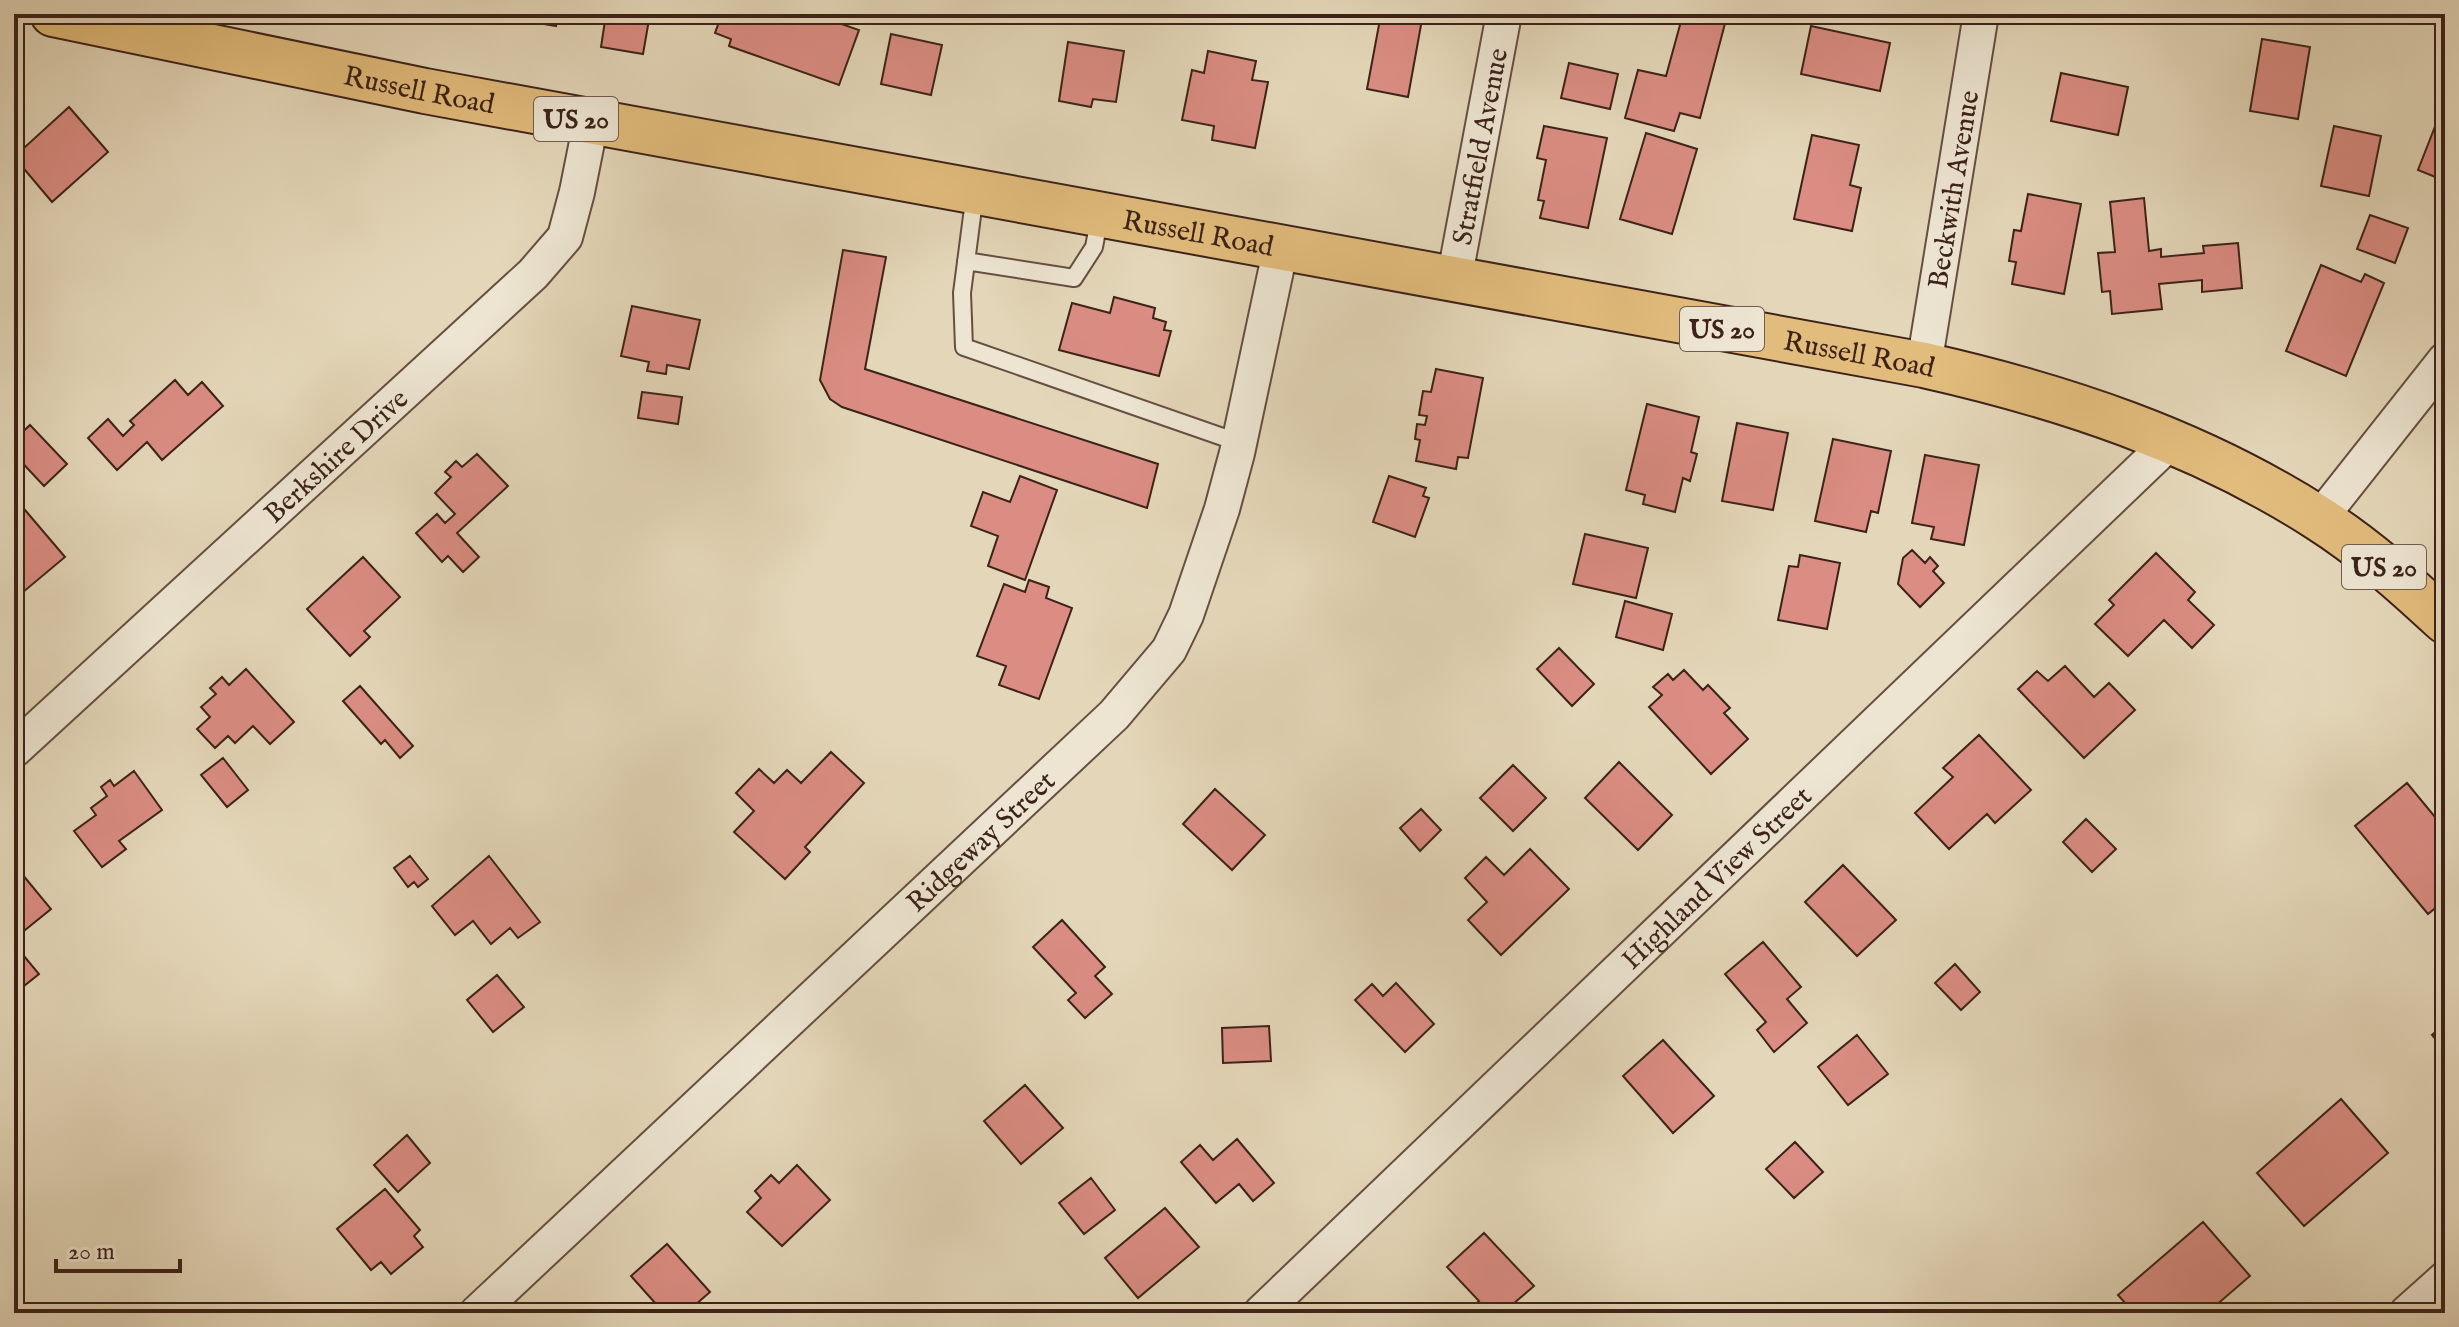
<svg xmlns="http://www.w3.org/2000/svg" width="2459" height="1327" viewBox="0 0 2459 1327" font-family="'IM FELL English',serif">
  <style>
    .building { fill: #db8d83; stroke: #3c2219; stroke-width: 2 }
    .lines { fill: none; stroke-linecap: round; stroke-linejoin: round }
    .service-casing { stroke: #664f41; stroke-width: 20 }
    .minor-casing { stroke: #664f41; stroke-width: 38 }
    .primary-casing { stroke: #3c2219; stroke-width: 48 }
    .service { stroke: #ede5d2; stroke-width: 16 }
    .minor { stroke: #ede5d2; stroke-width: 34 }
    .primary { stroke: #e2bc7c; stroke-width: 44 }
    .labels { text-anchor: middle; stroke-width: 6; stroke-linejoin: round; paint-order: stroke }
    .shield { fill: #ede5d2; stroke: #715c50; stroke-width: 2 }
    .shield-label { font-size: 26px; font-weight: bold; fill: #3c2219 }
    .street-label { font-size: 28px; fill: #3c2219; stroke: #ede5d2 }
  </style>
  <rect width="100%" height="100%" fill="#e4d7b9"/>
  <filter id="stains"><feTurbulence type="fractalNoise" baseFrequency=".0025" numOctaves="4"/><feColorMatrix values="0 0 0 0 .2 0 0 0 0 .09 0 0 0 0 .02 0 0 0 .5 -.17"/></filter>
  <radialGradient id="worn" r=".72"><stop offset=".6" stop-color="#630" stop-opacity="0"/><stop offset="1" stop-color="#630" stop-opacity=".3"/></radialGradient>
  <path class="building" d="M486,14H558L556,26Z
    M606,14H650L643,54L601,47Z
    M722,14H813L859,30L839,85L729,46L731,39L715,33Z
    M1381,14H1423L1408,97L1367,89Z
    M1683,14L1727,16L1700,118L1680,113L1674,131L1625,118L1638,70L1666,76Z
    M1811,26L1890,43L1880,91L1801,74Z
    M891,34L942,45L931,95L881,84Z
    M2262,39L2310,47L2298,119L2250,111Z
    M1068,42L1124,51L1116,102L1093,99L1091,107L1059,101Z
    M1208,51L1256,61L1252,80L1268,82L1255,148L1212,140L1214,126L1182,120L1192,70L1204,73Z
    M1569,63L1618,74L1610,109L1561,98Z
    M2061,73L2128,87L2118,135L2051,121Z
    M2445,101V181L2418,170Z
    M69,107L108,152L52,202L14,157Z
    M1544,126L1607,138L1588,228L1540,218L1544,201L1538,200L1546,160L1537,158Z
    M2334,126L2381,136L2369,196L2321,186Z
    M1646,133L1697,149L1672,234L1620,219Z
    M1812,135L1859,145L1850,185L1861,188L1852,231L1794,219Z
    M2028,194L2081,204L2064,294L2012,284L2016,262L2009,261L2014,230L2021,231Z
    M2144,198L2149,251L2161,249V257L2204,253L2203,246L2238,243L2242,288L2202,292V280L2159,284L2162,309L2112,314L2110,291L2102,292L2098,253L2115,252L2110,202Z
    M2370,215L2408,228L2395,263L2357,249Z
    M843,250L886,257L865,369L1158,464L1147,508L842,407L830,399L820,380Z
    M2321,265L2361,282L2365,274L2384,283L2346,376L2286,351Z
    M1114,297L1155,308L1153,318L1166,322L1164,330L1171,331L1159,376L1059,350L1072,303L1110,313Z
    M632,306L700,320L689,369L667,365L666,374L647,371L649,362L621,356Z
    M1436,369L1483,378L1468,458L1458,457L1456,469L1416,461L1420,440L1415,439L1417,424L1425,425L1427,416L1419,415L1423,391L1431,392Z
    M175,380L188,395L202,382L223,406L162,460L147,442L117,470L88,438L108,419L123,436L134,425L130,421Z
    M642,392L682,397L678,424L638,418Z
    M1647,404L1699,417L1691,452L1697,454L1690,481L1683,478L1675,512L1643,504L1645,495L1626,490Z
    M1737,423L1788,433L1773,510L1722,501Z
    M30,425L67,464L44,486L14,454V440Z
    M1833,439L1891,451L1878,513L1871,511L1866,532L1815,521Z
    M477,454L508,486L457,533L479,557L463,572L448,556L442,562L416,533L437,514L445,523L455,514L435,493L451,477L445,472L456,461L462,467Z
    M1925,455L1979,465L1964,545L1931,539L1934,527L1912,523Z
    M1020,476L1057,490L1025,580L988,566L998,536L971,526L983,492L1010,502Z
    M1389,476L1426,488L1423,496L1429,498L1415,537L1373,522Z
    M25,510L65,557L16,598L14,519Z
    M1585,534L1648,548L1636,598L1573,584Z
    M1912,550L1925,563L1930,557L1938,566L1933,571L1944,583L1920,607L1898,584L1903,558Z
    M2156,553L2195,592L2188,600L2214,625L2192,648L2164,620L2128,656L2095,624L2114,605L2109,600Z
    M1800,555L1840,563L1827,629L1778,620L1789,566L1798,567Z
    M363,557L400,597L364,631L370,637L350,656L307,609Z
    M1029,580L1049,587L1046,598L1072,608L1039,699L999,685L1006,666L977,656L1004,584L1025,592Z
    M1625,601L1672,614L1663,650L1616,637Z
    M1559,648L1594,684L1572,706L1537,669Z
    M2065,666L2094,697L2109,683L2135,710L2084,758L2018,689L2037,671L2048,681Z
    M246,669L294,722L270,744L253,726L235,743L228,736L215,748L197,729L210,717L201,707L216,694L210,688L222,677L229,685Z
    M1684,670L1703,690L1708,685L1730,708L1724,713L1748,739L1711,774L1649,707L1662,695L1653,687L1668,674L1673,680Z
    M360,686L413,746L400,758L385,740L381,744L343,701Z
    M1979,735L2031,790L1995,823L1987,814L1949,849L1915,813L1953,777L1943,768Z
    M831,752L864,783L805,847L810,852L785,879L734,832L754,811L736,793L759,769L774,783L787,770L801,783Z
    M223,758L248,790L227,807L201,775Z
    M1619,762L1672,815L1638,850L1585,798Z
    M1513,765L1546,798L1513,831L1480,798Z
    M134,771L162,810L119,841L126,849L102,867L74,831L96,815L91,808L107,796L101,787L110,780L114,786Z
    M2407,783L2445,829V900L2428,914L2355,826Z
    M1215,789L1265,835L1232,870L1183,824Z
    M1421,809L1441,830L1420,851L1400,828Z
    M2086,819L2116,849L2092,872L2063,842Z
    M1530,849L1569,889L1501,955L1468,920L1487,902L1465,878L1486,857L1504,875Z
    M410,856L428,879L418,887L414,882L408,887L394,868Z
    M489,856L540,922L518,938L510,928L491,944L473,921L455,935L432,906Z
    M1843,865L1896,920L1857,956L1805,902Z
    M22,874L51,909L14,939V881Z
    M1062,920L1105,967L1095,976L1112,994L1085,1018L1068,1000L1076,993L1033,947Z
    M1763,942L1801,987L1787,999L1807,1023L1774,1052L1757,1030L1766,1022L1725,974Z
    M14,944L39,974L14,994Z
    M1955,964L1980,992L1961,1010L1935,983Z
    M497,975L524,1007L493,1032L467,1000Z
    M1396,983L1434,1024L1405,1052L1355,1000L1372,984L1383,996Z
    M2445,1024V1051L2432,1035Z
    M1269,1026L1271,1061L1223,1063L1222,1028Z
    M1857,1035L1888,1074L1848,1105L1818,1067Z
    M1663,1040L1714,1096L1673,1133L1623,1076Z
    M1025,1085L1063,1128L1021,1164L984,1121Z
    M2341,1099L2388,1153L2304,1226L2257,1173Z
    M407,1135L430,1163L398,1192L374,1165Z
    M1237,1139L1274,1183L1253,1201L1239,1184L1216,1203L1181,1162L1200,1145L1213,1160Z
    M1795,1142L1823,1172L1794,1198L1766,1169Z
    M797,1165L830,1200L782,1246L747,1212L761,1198L755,1191L771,1175L779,1183Z
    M1091,1178L1115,1210L1084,1234L1059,1203Z
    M385,1189L420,1230L414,1236L423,1247L391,1274L381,1262L371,1270L337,1229Z
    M1165,1208L1199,1247L1138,1298L1105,1258Z
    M2203,1222L2250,1276L2207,1313H2134L2118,1295Z
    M1484,1233L1534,1286L1513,1304L1521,1313H1466L1479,1301L1447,1267Z
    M667,1244L710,1292L686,1313H664L631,1276Z"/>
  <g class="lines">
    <defs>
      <path id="service" d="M975,193L962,293L964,347L1240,443
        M966,261L1074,278L1094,247L1100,215"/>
      <g id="minor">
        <path id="s1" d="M1454,280L1504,14"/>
        <path id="s2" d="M1924,365L1981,14"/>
        <path d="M2320,518L2445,360"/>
        <path id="s3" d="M14,750L533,274L565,237L577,192L591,122"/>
        <path id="s4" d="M477,1313L1114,715L1169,650L1186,615L1222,509L1237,453L1281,247"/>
        <path id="s5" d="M1261,1313L2171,441"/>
        <path d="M2407,1313L2445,1279"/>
      </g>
      <g id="primary">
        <path id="s6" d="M53,14L425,91L1924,365C2062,396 2198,441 2318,518C2364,547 2405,584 2445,621"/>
      </g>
    </defs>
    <use href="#service" class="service-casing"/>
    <use href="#minor" class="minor-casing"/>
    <use href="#primary" class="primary-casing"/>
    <use href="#service" class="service"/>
    <use href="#minor" class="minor"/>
    <use href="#primary" class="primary"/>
  </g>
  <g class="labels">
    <g class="shield">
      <rect x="534" y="97" width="84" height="44" rx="6"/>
      <rect x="1680" y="307" width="84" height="44" rx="6"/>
      <rect x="2342" y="545" width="84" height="44" rx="6"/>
    </g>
    <g class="shield-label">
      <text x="576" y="128">US 20</text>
      <text x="1722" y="338">US 20</text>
      <text x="2384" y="576">US 20</text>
    </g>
    <g class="street-label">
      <text dy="10" stroke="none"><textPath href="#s6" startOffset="374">Russell Road</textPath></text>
      <text dy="10" stroke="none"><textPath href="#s1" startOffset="136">Stratfield Avenue</textPath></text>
      <text dy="10" stroke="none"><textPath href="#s2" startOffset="178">Beckwith Avenue</textPath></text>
      <text dy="10" stroke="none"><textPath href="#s6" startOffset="1166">Russell Road</textPath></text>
      <text dy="10" stroke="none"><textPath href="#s6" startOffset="1838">Russell Road</textPath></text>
      <text dy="10" stroke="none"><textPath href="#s3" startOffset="436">Berkshire Drive</textPath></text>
      <text dy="10" stroke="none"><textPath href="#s4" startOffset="690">Ridgeway Street</textPath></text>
      <text dy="10" stroke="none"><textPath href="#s5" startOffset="630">Highland View Street</textPath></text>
    </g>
  </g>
  <rect width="2459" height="1327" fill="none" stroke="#e4d7b9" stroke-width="48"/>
  <rect x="16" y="16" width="2427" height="1295" fill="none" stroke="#3c2219" stroke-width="4"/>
  <rect x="24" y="24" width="2411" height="1279" fill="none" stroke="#3c2219" stroke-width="2"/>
  <path d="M56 1259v12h124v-12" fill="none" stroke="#3c2219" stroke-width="4"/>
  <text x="68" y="1259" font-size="24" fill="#3c2219" stroke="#ede5d2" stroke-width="6" paint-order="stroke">20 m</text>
  <rect width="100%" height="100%" filter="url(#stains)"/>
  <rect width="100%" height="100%" fill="url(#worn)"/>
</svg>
